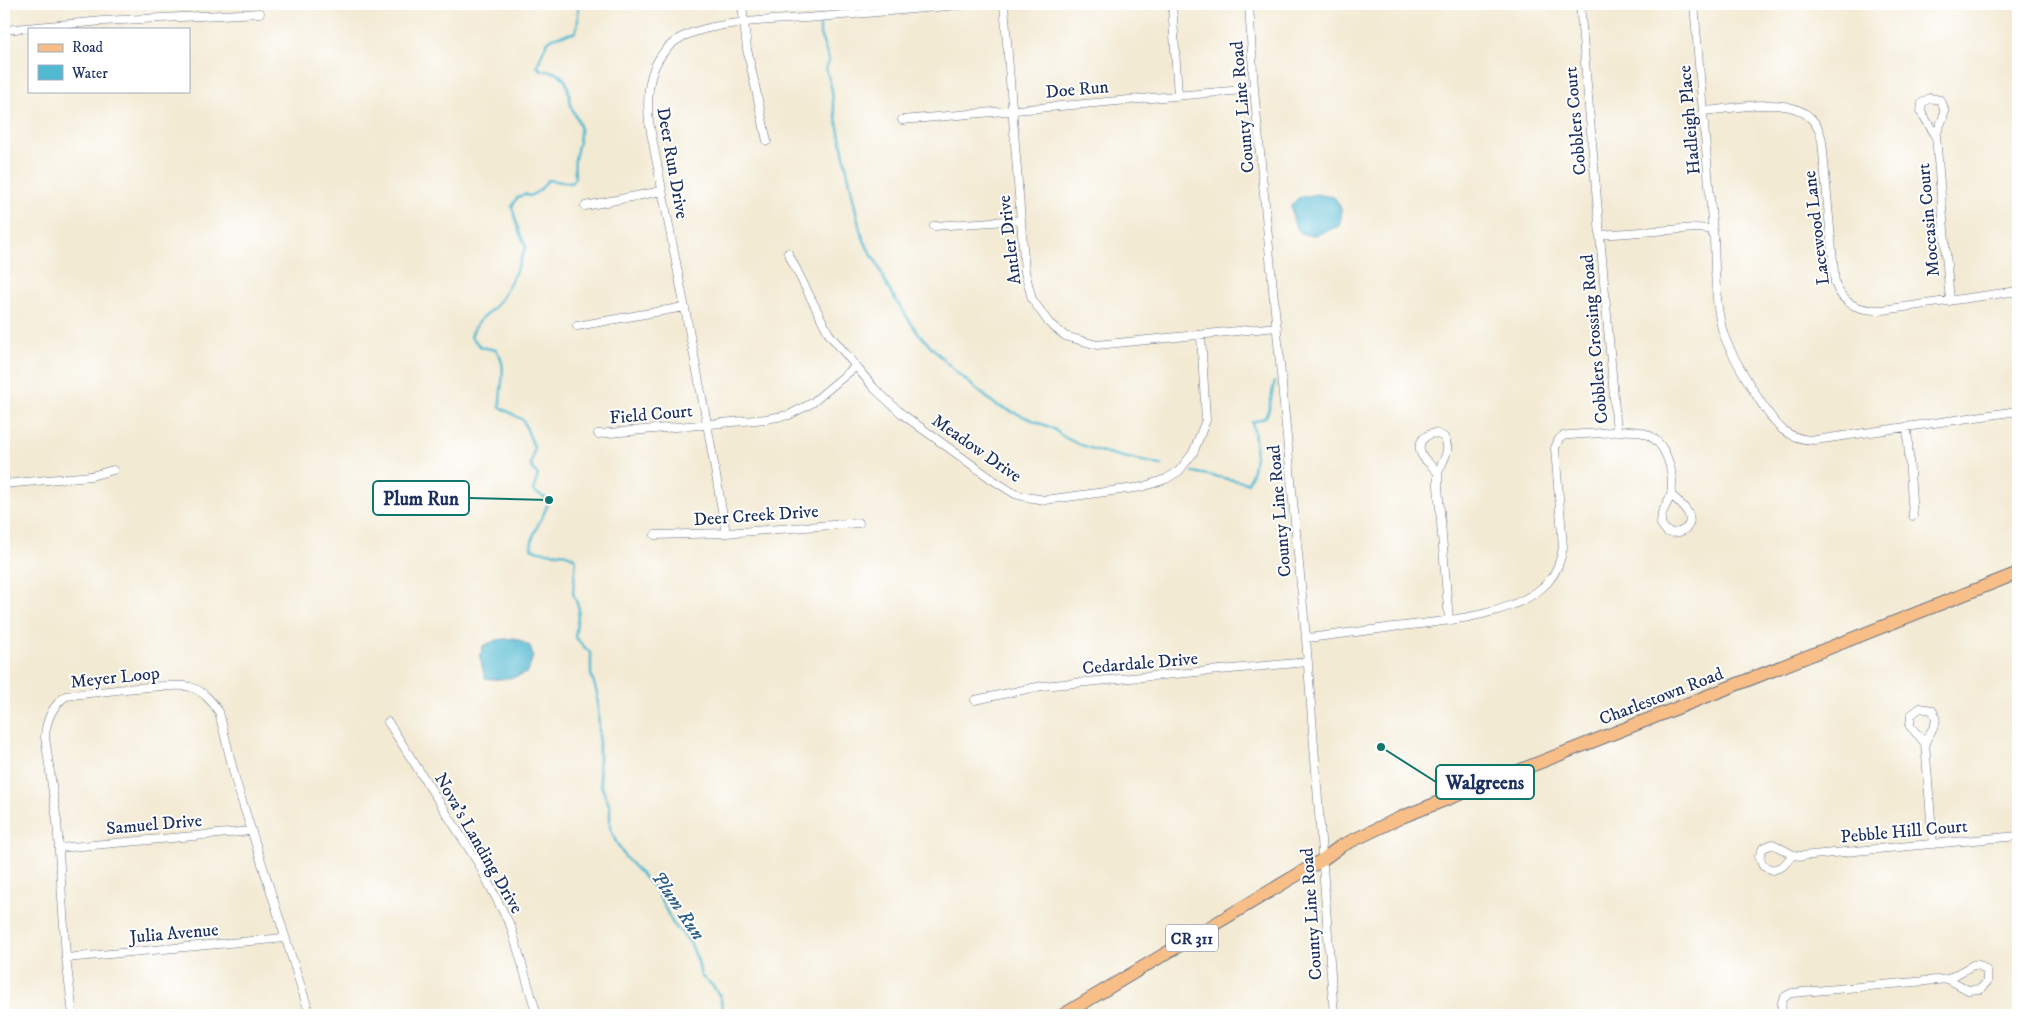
<svg xmlns="http://www.w3.org/2000/svg" width="2022" height="1019" viewBox="0 0 2022 1019" font-family="'IM FELL DW Pica',serif">
  <style>
    .water { fill: #53b9d1; stroke: #377498 }
    .lines { fill: none; stroke-linecap: round; stroke-linejoin: round }
    .stream { stroke: #53b9d1; stroke-width: 2.5 }
    .street-casing { stroke: #677087; stroke-width: 9 }
    .primary-casing { stroke: #677087; stroke-width: 14 }
    .street { stroke: #fff; stroke-width: 8 }
    .primary { stroke: #f7be87; stroke-width: 12 }
    .labels { text-anchor: middle; stroke-width: 4; stroke-linejoin: round; paint-order: stroke }
    .shield { fill: #fff; stroke: #5f6d8e; stroke-width: 1 }
    .shield-label { font-size: 16px; font-weight: bold; fill: #1b2f5e }
    .street-label { font-size: 18px; fill: #1b2f5e; stroke: #fff }
    .water-label { font-size: 19px; font-style: italic; fill: #2f5f86; stroke: #fff }
    .leader { fill: none; stroke: #0f766e; stroke-width: 2 }
    .callout-dot { fill: #0f766e; stroke: #fff; stroke-width: 2 }
    .callout { fill: #fff; stroke: #0f766e; stroke-width: 2 }
    .callout-label { font-size: 19px; text-anchor: middle; font-weight: bold; fill: #1b2f5e }
  </style>
  <rect width="100%" height="100%" fill="#fff"/>
  <filter id="ink" filterUnits="userSpaceOnUse"><feTurbulence type="fractalNoise" baseFrequency=".02" numOctaves="2"/><feDisplacementMap in="SourceGraphic" scale="10" xChannelSelector="R" yChannelSelector="G"/><feConvolveMatrix kernelMatrix="1 2 1 2 8 2 1 2 1" color-interpolation-filters="sRGB"/></filter>
  <filter id="wash" filterUnits="userSpaceOnUse"><feTurbulence type="fractalNoise" baseFrequency=".0096" numOctaves="4" result="noise"/><feDisplacementMap in="SourceGraphic" scale="20" xChannelSelector="R" yChannelSelector="G"/><feGaussianBlur stdDeviation="1.12" result="paint"/><feColorMatrix in="noise" values="0 0 0 0 0 0 0 0 0 0 0 0 0 0 0 0 0 1.4 0 .05"/><feComposite in="paint" operator="in"/></filter>
  <g filter="url(#wash)">
    <rect width="100%" height="100%" fill="#f3ead3"/>
    <path class="water" d="M1316,194L1334,197C1343,208 1343,213 1339,226C1310,239 1294,243 1291,205L1298,198Z
      M515,638L530,646L533,656L528,672C518,678 496,681 485,678L480,658L483,646L496,640Z"/>
    <g class="lines">
      <path class="stream" d="M579,4C576,15 581,23 574,33C544,38 549,38 537,66L541,70C569,72 567,83 571,106C573,114 579,119 580,128C581,139 577,148 575,159C574,165 575,172 575,178L571,183L548,180L540,190L530,196L524,194L517,198L512,207L520,234L526,246C521,261 509,287 500,300C490,316 477,315 471,337L481,347L496,350C509,366 499,388 500,407L523,420L534,447L531,467L538,475L533,491L549,500C544,518 532,530 531,548C545,557 564,547 576,560L573,593L579,609L575,637L591,654V674L597,693L599,726V768L601,785L610,807V827L615,840L625,857L656,890L673,924L690,942L698,961L701,976L712,985L720,996L724,1015
        M816,4L817,7
        M820,24V34L829,60L826,68L832,90L833,104L860,230L867,247L878,265L888,288L917,332L956,372L996,405L1054,429C1072,449 1133,459 1161,465
        M1193,472L1248,483C1257,466 1257,440 1252,422C1256,421 1261,420 1264,418C1271,413 1271,391 1275,382"/>
    </g>
  </g>
  <g filter="url(#ink)">
    <g class="lines">
      <defs>
        <path id="street" d="M742,4L747,49L767,141
          M1004,4L1025,272L1032,299L1049,323L1065,336L1097,345L1277,327
          M1172,4L1178,95
          M1249,4L1254,89L1306,638L1334,1015
          M1580,4L1617,432
          M1694,4L1713,233
          M4,30L103,21L260,13
          M1930,98L1940,100C1950,113 1939,123 1936,136L1921,112L1922,103Z
          M1703,111C1742,109 1812,87 1822,141L1835,283C1843,306 1861,311 1883,310L2018,291
          M902,120L1254,89
          M1936,136L1950,301
          M585,206L662,191
          M934,226L1021,220
          M1600,235L1696,228L1710,229L1714,237C1715,267 1715,300 1722,329C1726,347 1768,419 1783,430C1793,438 1803,440 1815,440L2018,411
          M788,253L829,334L874,388L902,414L993,480L1015,494L1026,497L1045,500L1142,487L1166,479L1179,471L1193,453L1206,420L1201,336
          M577,326L684,307
          M1907,427L1913,516
          M1435,433L1444,437C1452,451 1443,459 1438,473C1431,463 1415,456 1421,442C1424,436 1429,434 1435,433Z
          M598,434L766,419L789,415L812,403L855,367
          M1438,473V486L1449,621
          M4,484L91,476L113,470
          M1671,495C1677,500 1684,506 1688,513C1695,528 1679,535 1667,532L1661,524L1662,513Z
          M726,533L706,418L649,122C646,91 649,59 677,40C707,20 782,20 819,17C870,13 920,8 971,4
          M655,535L726,533L859,523
          M1306,638C1335,635 1364,631 1393,627C1438,622 1516,617 1548,582C1557,572 1561,560 1563,547L1555,448L1559,439L1563,436C1575,434 1589,434 1601,433C1614,432 1627,429 1640,432C1666,438 1675,471 1671,495
          M975,700L1042,686L1308,662
          M1920,708L1932,710C1942,725 1929,730 1925,743L1910,726L1911,715Z
          M388,722L477,861L511,927L537,1015
          M1925,743L1933,844
          M1773,844L1793,855L1783,866L1773,870L1763,866L1759,857L1763,848Z
          M59,848L251,831
          M1793,855L1801,856L2018,836
          M66,958L285,938
          M1973,965H1979L1987,971V982L1980,989L1968,990L1948,979Z
          M73,1015L66,958L57,821L45,737C46,719 52,706 66,696C100,692 133,687 167,686C174,686 184,685 190,687C202,690 213,702 219,712L236,782L310,1015
          M1782,1015C1781,1004 1780,997 1792,993L1948,979"/>
        <path id="primary" d="M1063,1015L1322,860L1341,846L1402,817L2018,573"/>
      </defs>
      <use href="#street" class="street-casing"/>
      <use href="#primary" class="primary-casing"/>
      <use href="#street" class="street"/>
      <use href="#primary" class="primary"/>
    </g>
  </g>
  <g class="labels">
    <rect class="shield" x="1166" y="924.5" width="52" height="27" rx="4"/>
    <g class="shield-label">
      <text x="1192" y="944">CR 311</text>
    </g>
    <g class="street-label">
      <text transform="translate(1077 89) rotate(-5)" y="6">Doe Run</text>
      <text transform="translate(1242 107) rotate(-95)" y="6">County Line Road</text>
      <text transform="translate(1689 120) rotate(-95)" y="6">Hadleigh Place</text>
      <text transform="translate(1575 121) rotate(-95)" y="6">Cobblers Court</text>
      <text transform="translate(673 163) rotate(80)" y="6">Deer Run Drive</text>
      <text transform="translate(1928 220) rotate(-95)" y="6">Moccasin Court</text>
      <text transform="translate(1816 228) rotate(-97)" y="6">Lacewood Lane</text>
      <text transform="translate(1009 240) rotate(-97)" y="6">Antler Drive</text>
      <text transform="translate(1594 339) rotate(-95)" y="6">Cobblers Crossing Road</text>
      <text transform="translate(651 414) rotate(-5)" y="6">Field Court</text>
      <text transform="translate(977 448) rotate(35)" y="6">Meadow Drive</text>
      <text transform="translate(1279 511) rotate(-95)" y="6">County Line Road</text>
      <text transform="translate(756 515) rotate(-4)" y="6">Deer Creek Drive</text>
      <text transform="translate(1140 663) rotate(-5)" y="6">Cedardale Drive</text>
      <text transform="translate(115 677) rotate(-6)" y="6">Meyer Loop</text>
      <text transform="translate(1661 696) rotate(-21)" y="6">Charlestown Road</text>
      <text transform="translate(154 824) rotate(-5)" y="6">Samuel Drive</text>
      <text transform="translate(1904 831) rotate(-5)" y="6">Pebble Hill Court</text>
      <text transform="translate(479 843) rotate(60)" y="6">Nova's Landing Drive</text>
      <text transform="translate(1311 914) rotate(-94)" y="6">County Line Road</text>
      <text transform="translate(174 933) rotate(-5)" y="6">Julia Avenue</text>
    </g>
    <g class="water-label">
      <text transform="translate(679 905) rotate(56)" y="7">Plum Run</text>
    </g>
  </g>
  <path class="leader" d="M549 500L469 498M1381 747L1436 782"/>
  <g class="callout-dot">
    <circle cx="549" cy="500" r="5"/>
    <circle cx="1381" cy="747" r="5"/>
  </g>
  <g class="callout">
    <rect x="373" y="481" width="96" height="34" rx="5"/>
    <rect x="1436" y="765" width="98" height="34" rx="5"/>
  </g>
  <g class="callout-label">
    <text x="421" y="505">Plum Run</text>
    <text x="1485" y="789">Walgreens</text>
  </g>
  <rect width="2022" height="1019" fill="none" stroke="#fff" stroke-width="20"/>
  <rect x="28" y="28" width="162" height="65" fill="#ffffff" stroke="#a4acbf"/>
  <rect x="38" y="44" width="25" height="8" fill="#f7be87" stroke="#a4acbf"/>
  <text x="72" y="52" font-size="15" fill="#1b2f5e">Road</text>
  <rect x="38" y="65" width="25" height="15" fill="#53b9d1" stroke="#a4acbf"/>
  <text x="72" y="78" font-size="15" fill="#1b2f5e">Water</text>
</svg>
